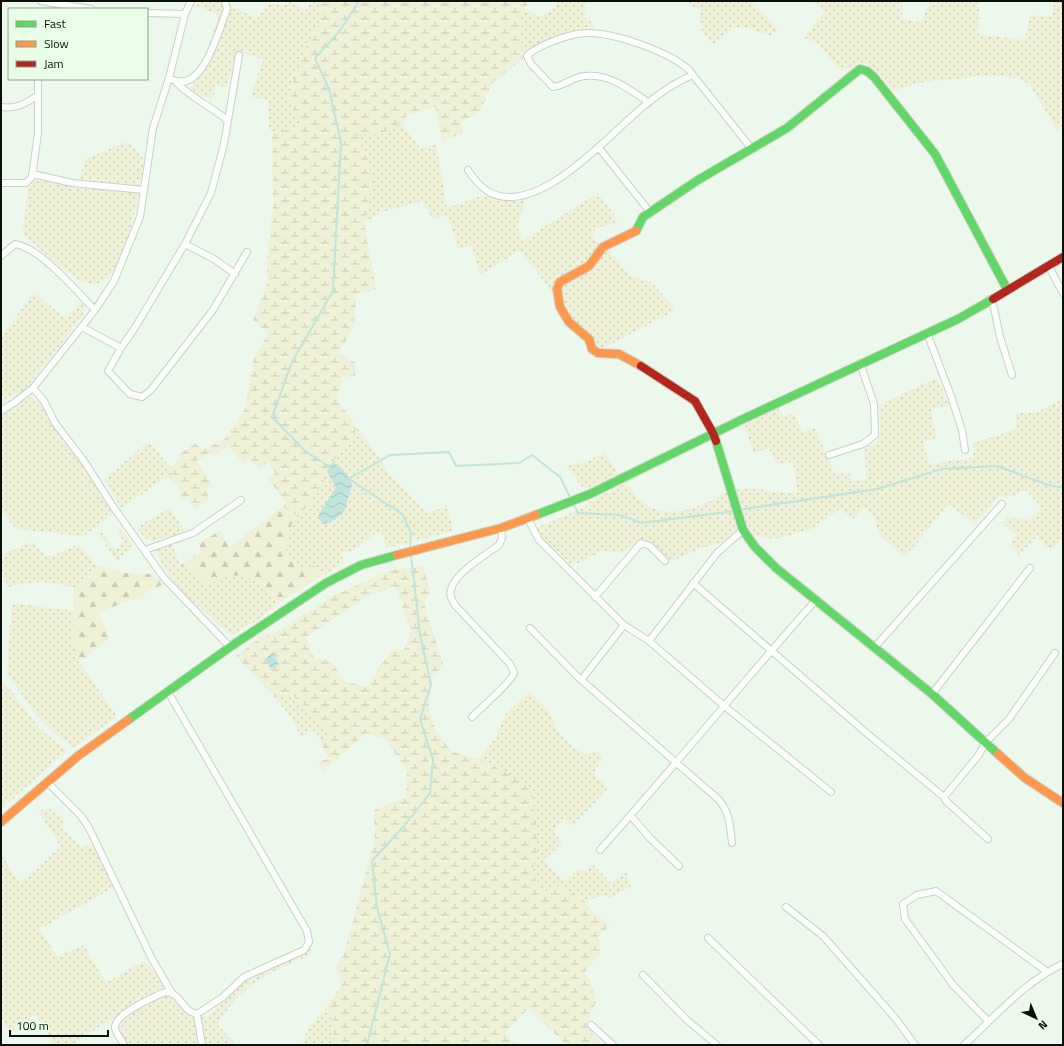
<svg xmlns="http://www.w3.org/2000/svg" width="1064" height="1046" viewBox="0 0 1064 1046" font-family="'Titillium Web',sans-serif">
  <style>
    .grass { fill: url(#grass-dots) }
    .forest { fill: url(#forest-firs) }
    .wetland { fill: url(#wetland-marsh); fill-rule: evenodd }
    .water { fill: url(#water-waves) }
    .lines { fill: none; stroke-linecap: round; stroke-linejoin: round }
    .stream { stroke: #c1e4dd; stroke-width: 2 }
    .street-casing { stroke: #c8d2c7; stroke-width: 8 }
    .fast-casing { stroke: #c8d2c7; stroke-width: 10 }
    .slow-casing { stroke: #c8d2c7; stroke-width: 10 }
    .jam-casing { stroke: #c8d2c7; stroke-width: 10 }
    .street { stroke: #fcfefc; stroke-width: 6 }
    .fast { stroke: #63d668; stroke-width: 8 }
    .slow { stroke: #ff974d; stroke-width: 8 }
    .jam { stroke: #b3261e; stroke-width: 8 }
  </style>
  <defs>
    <pattern id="grass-dots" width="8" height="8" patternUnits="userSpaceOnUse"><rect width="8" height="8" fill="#eef0d7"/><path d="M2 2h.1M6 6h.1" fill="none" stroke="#cbcdb7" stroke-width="1.8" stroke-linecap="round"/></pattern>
    <pattern id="forest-firs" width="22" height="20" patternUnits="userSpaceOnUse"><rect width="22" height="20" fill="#eef0d7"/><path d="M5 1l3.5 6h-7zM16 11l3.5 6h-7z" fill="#cbcdb7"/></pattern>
    <pattern id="wetland-marsh" width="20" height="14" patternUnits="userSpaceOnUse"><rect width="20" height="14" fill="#eef0d7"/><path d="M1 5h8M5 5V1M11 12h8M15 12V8" fill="none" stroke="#cbcdb7"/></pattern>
    <pattern id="water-waves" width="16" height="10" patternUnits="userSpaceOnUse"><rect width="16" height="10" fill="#c1e4dd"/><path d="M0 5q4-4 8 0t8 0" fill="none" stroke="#a4c3bc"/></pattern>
  </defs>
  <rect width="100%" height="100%" fill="#ecf8ec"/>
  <path class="grass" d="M197,1H223L257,19L270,3L283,6L291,1L305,11L312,1H322L318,27L307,43L302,117L303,123L293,129L272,132L269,128L268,100L251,97L263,60L239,51L233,63L227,87L215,84L213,98L204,97L191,89L195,81L205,72L209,44L219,15L195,5Z
    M558,1H586L585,18L593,23L594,27C586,38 571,34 558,34L557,41L537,51L522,60V14L524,9L540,17L554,9Z
    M683,1H752L778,30L771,36C738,26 739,19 714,45L701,30L704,26L699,19L702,11Z
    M811,1H902V19L921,22L931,1H979L978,34L1025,40L1030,15L1052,17L1054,1H1063V126L1057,130L1030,85L1019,78L991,75L918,83L892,91L876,70L861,62L841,71L816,42L804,38L825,11Z
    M402,124L420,148L436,145L447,208L481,196L525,201L517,227L522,241L598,193L618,220L611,225L598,227L593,234L595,240L615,257L629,275L652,283L676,310L598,351L589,348L546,284L520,250L480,275L471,245L458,249L448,215L436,219L431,216L422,201L382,212L364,222L372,185L357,133L377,136Z
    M123,143H130L144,160C140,184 125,298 86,283C68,276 41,249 25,236L22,229L26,209L28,180L35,176L76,188L86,159Z
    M34,293L65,318L82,302L86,306L83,315L30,384L19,393L1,402V337Z
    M937,378L949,405L931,409L936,438L923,442L929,464L973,458L974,443L1017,429L1016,413H1036L1062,399L1063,539L1051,550L1036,537L1019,555L1010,544L1017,535L1002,523L1007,517L1029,520L1042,508L1026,490L1007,498L1000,495L975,524L948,504L913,548L903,556L881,537L873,516L864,507L853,519L840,509L811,529L776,539L758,537L722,542L698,549L673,561C661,557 655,545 644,539C625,549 627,556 603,550L579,563L570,564L534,529L587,506L589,502L627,483C631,489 636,498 642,502C663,518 687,511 709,502C719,497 728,490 740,489C760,486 778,495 798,493L793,462L777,464L769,448L754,453L744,425L778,408L783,417L793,413L803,432L815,428L835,474L850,473L852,482L867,479L864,448L876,444L881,434L879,405Z
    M30,397L40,400L113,514L83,536L16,529L1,511V415Z
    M357,428L380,459L386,471L428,514L447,505L453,531L387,548L382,533H375L356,549L341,554L344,563L320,577L315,566L297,569L285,549L292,523L309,504L326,478L327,468L349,443Z
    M149,441L174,472L121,508L105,479Z
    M604,452L618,474L598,484L584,489L566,466L587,462Z
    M170,508L185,532L182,534L150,541L143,536L137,527Z
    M121,529L133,545L117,561L97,533L101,531L115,550L124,542L118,532Z
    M33,542L45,556L54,555L79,544L96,566C77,601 70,582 41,582C30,582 18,585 8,587L1,571V555Z
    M171,542L180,565L194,573L208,584C246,566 250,578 281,601L258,620L231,635C204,610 168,586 156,550V547Z
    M12,603L73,611V643L79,662L117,716L74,748L57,736L38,717L7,674Z
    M1,681L13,693L39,728L67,751L1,809Z
    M530,692L549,711L559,733L569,744L585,755L599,751L603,758L593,773L608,788L573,826L565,819L553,831L562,843L544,860L564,882L577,869L584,871L592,864L611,883L626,872L631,886L610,898L602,895L585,902L582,898L548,893L529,872L492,764L478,760L495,739L505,715Z
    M290,694L331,731L321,743L315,730L301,737L291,717L275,698Z
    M51,809L64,820L61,828L81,847L95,844L101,862L114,887L40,929L57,957L84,945L106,983L144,961L157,974L163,987L71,1045H54L35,1014L10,1033L1,1017V854L20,883L61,847L38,811Z
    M310,945L311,955C267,974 244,982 217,1024L236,1045H128C125,1039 119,1032 121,1025C123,1014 157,1000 168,995L175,999L189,1015L208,1017L241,982Z
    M329,1004L334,1038L333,1045H303L307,1030Z"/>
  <path class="forest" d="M283,506L298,517L292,523L285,549L297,569L315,566L320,577L281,601C251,578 246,566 209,584L194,573L180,565L201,552L199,543L220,531L229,547Z
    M96,566H104L123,573L151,574L164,584L146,592L143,599L127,601L98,613L110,638L79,662L73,643L74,588L88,581Z"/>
  <path class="wetland" d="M322,1H529L522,14V60L493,82L480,111L462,122V134L442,141L435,107L407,116L402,124L377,136L357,133L369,161L372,185L364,222L376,289L356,295L354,327L338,353L356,363L355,376L343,377L337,399L357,428L349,443L327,468L326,478L309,504L298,517L283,506L286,502L268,479L275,473L268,462L259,469L250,459L243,464L229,446L213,457L209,453L197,461L212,485L208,488V501L195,509L188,497L183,500L180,496L182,494L175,482L173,483L167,477L174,472L170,467L181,459L178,455L196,443L201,450L224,440L245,409L254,357L269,333L253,321L267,284L268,249L273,211L272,132L293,129L303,123L302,117L293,112L288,96L307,43L318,27Z
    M423,566L430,590L424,604L443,664L432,680L429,706L435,729L451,751L492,764L531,789L537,830L538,861L529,872L548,893L556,885L582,898L592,911L610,925L598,936L601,952L584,973L590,980L596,1002L586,1025L602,1045H566L529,1008L505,1033L517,1045H333L334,1038L329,1004L342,984L336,968L344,954L375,838L374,810L406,797L407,771L386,740L366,733L323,772L318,763L328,758L321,743L331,731L291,694L275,698L236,656L261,637L277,632L334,595L395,569ZM395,586L411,631L404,650L392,649L366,687L344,681L331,661L314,658L306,637L367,597Z"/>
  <path class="water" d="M331,463C341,464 349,476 352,485L344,512L332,522L324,524L319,519V514L336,487L327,472Z
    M273,652L279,665L271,669L265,659Z"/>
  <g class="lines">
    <path class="stream" d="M330,467L305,451L272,417L292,362L333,291L341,142L329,89L315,58L339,32L359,1
      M348,479L390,455L449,452L456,466L519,463L532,455L560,477L571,499
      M349,479L402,514L411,533L410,550
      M573,503L578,513L620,515L642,523L734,511
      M738,510L877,489L942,469L997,466L1048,485L1063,488
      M367,1045L390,954L377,907L372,861L404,826L430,793L433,760L420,719L431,685L420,634L411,555"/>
    <defs>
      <path id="street" d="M41,1L91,9
        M147,13L185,14
        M169,78C202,98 218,32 227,9L225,1
        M177,83C191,98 211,106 227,120
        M648,102C628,88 606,71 579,77C570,80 562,86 553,87L531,64L527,56C531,51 537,49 542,46C557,39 573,33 589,33C615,33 670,52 689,70L751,148
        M1,107C16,109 25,104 37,96
        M599,148L650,212
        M468,170C473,178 481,187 489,192C533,216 597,148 626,122C646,103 668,85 693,75
        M33,174L72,183L144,190
        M1,183H26L32,177L38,133V79
        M185,244L214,259L235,274
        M1,256L15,244C41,248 77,292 95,310
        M1048,265L1063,293
        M990,299L994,308L1000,337L1012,375
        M82,327L121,348L108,371L130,394L142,397L151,390L213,310L247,252
        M927,333L951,396L962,430L965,450
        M121,348L136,326L185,244L211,193L224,144L239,55
        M33,388L44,401L55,423L84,461L114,508L164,578L230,647
        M1,411L15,402L33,388L95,310L114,281L140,217L153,128L169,78L185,14L191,1
        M829,455L863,444L875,435L874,404L860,363
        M528,519L539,540L624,625L649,641L723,705L831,792
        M145,550L193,533L241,500
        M693,583L870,736L944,797
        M595,597L641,543L650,546L665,561
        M530,628L579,678L718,799C730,812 730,826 732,843
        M649,641L717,553L743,530
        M874,648L1002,504
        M582,679L624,625
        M932,694L1030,568
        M472,717C481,708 512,681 514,673L510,664L455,605C452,600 449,595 451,590C453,574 487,554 499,545L502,538L501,528
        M47,782L81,816L89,828L152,959L172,993
        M631,816L649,837L679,866
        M988,839L946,801L944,797L978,756L986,742L1009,719L1055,653
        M600,850C673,768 742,683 815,601
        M786,907L823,936L896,1019L915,1045
        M708,938L819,1045
        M643,975L688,1021L717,1045
        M197,1014L202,1045
        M988,1021L953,985L924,945L905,919L903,904L917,895L936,891L1046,971
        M591,1025L613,1045
        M124,1045C122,1040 116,1034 115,1028C114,1014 154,997 165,992C181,992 182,1012 197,1014L223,997L244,977L304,950L309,942L307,931L168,692
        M964,1045C995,1017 1025,981 1063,964"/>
      <path id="fast" d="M636,231L643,217L698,180L787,128L860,69L867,71L874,77L935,154L1007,289
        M716,441L743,530L755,547L776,568L932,694L998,754
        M536,515L590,494L743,419L958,319L993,299
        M128,720L230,647L326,583L361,565L397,555"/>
      <path id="slow" d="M636,231L603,247L589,266L560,282L557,289L560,307L569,322L589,339L592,349L598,353L619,354L641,366
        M397,555L501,528L536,515
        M998,754L1025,778L1063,803
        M1,822L78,756L128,720"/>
      <path id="jam" d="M993,299L1063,257
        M641,366L695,401L713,433L716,441"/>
    </defs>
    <use href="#street" class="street-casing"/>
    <use href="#fast" class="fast-casing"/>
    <use href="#slow" class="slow-casing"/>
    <use href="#jam" class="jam-casing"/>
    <use href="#street" class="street"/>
    <use href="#fast" class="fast"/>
    <use href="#slow" class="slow"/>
    <use href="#jam" class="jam"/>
  </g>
  <rect width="1064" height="1046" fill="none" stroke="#0a1109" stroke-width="4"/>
  <rect x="8" y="8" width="140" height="72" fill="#e8fee6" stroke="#8f9f8e"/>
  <rect x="16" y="21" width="20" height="6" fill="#63d668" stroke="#8f9f8e"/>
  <text x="44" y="28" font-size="12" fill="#0a1109">Fast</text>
  <rect x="16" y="41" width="20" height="6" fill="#ff974d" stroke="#8f9f8e"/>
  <text x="44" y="48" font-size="12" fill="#0a1109">Slow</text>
  <rect x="16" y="61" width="20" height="6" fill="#b3261e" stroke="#8f9f8e"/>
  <text x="44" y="68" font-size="12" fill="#0a1109">Jam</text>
  <g transform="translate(1036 1018) rotate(136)" stroke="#e8fee6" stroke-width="3" paint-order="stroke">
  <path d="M0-3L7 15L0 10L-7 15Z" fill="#0a1109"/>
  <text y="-6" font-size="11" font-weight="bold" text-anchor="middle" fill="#0a1109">N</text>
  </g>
  <path d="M10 1030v6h98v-6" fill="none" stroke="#0a1109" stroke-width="2"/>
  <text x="16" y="1030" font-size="12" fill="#0a1109" stroke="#e8fee6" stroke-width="3" paint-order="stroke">100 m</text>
</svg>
